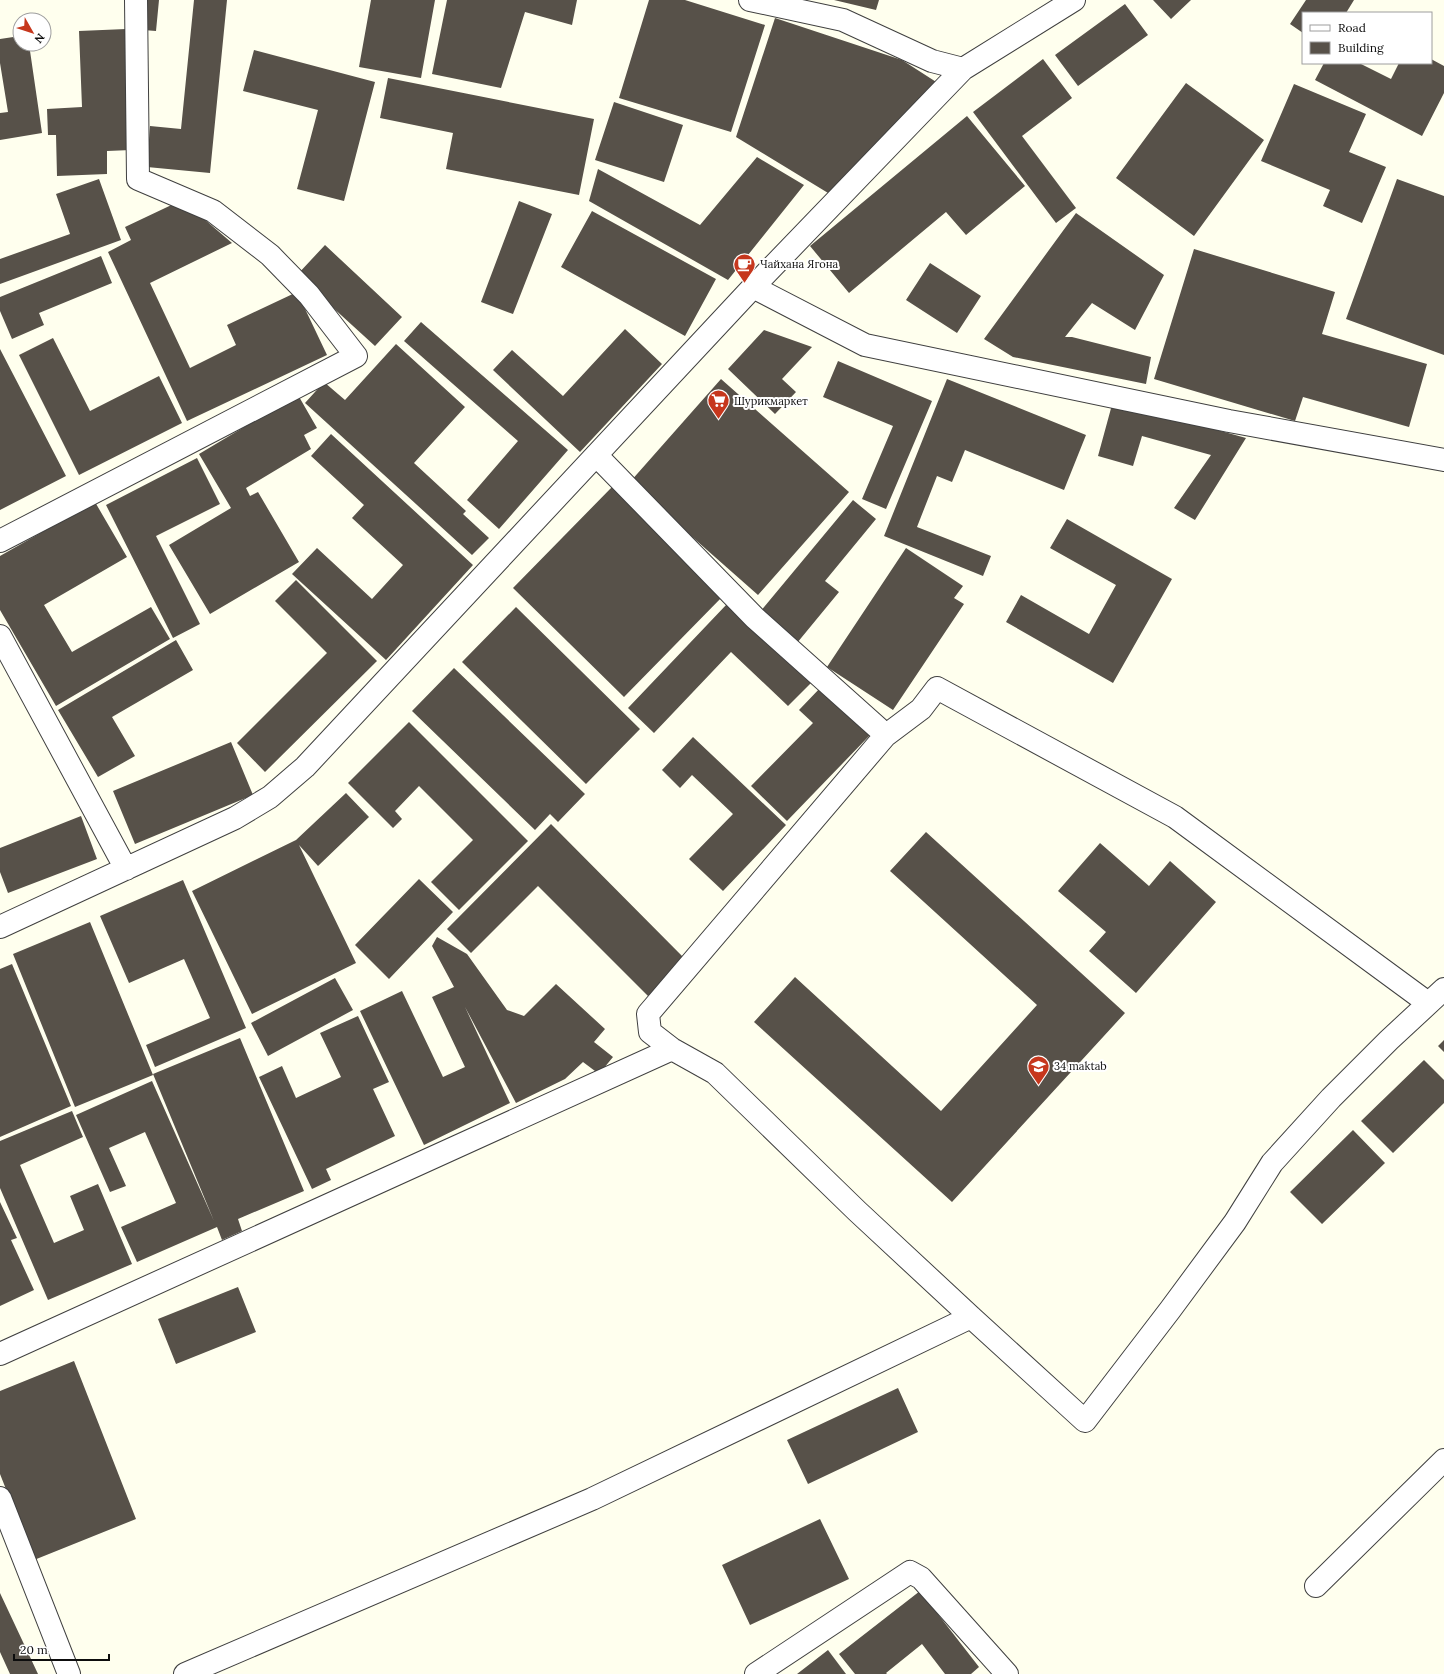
<svg xmlns="http://www.w3.org/2000/svg" width="1444" height="1674" viewBox="0 0 1444 1674" font-family="Lora,serif">
  <style>
    .building { fill: #575149 }
    .lines { fill: none; stroke-linecap: round; stroke-linejoin: round }
    .minor-casing { stroke: #404040; stroke-width: 24 }
    .minor { stroke: #fff; stroke-width: 22 }
    .labels { text-anchor: middle; stroke-width: 4; stroke-linejoin: round; paint-order: stroke }
    .poi-label { font-size: 11px; fill: #0d0d0d; stroke: #fff; text-anchor: start }
  </style>
  <rect width="100%" height="100%" fill="#ffe"/>
  <path class="building" d="M146,0H159L156,31L143,30Z
    M194,0H227L210,173L147,167L150,126L181,129Z
    M371,0H435L421,78L359,67Z
    M447,0H577L572,25L525,12L501,88L432,74Z
    M649,0H685L765,25L731,132L619,98Z
    M834,0H879L876,10Z
    M1153,0H1191L1171,19Z
    M1306,0H1354L1346,13H1303V33L1290,24Z
    M1125,4L1148,35L1078,86L1055,55Z
    M775,18L902,60L944,87L833,196L736,137Z
    M126,29L131,150L107,151V174L57,176L56,135H48L47,109L82,107L79,31Z
    M20,36V44H29L42,133L0,140V113L8,112L0,63V39Z
    M254,50L375,82L344,201L297,189L318,110L243,91Z
    M1043,59L1072,98L1022,136L1076,208L1056,223L973,112Z
    M1431,59L1444,66V93L1422,136L1315,80L1324,63H1359L1391,79L1399,63H1431Z
    M388,78L594,119L579,195L446,169L453,133L380,118Z
    M1186,83L1264,140L1194,236L1116,178Z
    M1294,84L1366,114L1349,152L1386,167L1362,223L1323,206L1330,190L1261,161Z
    M614,102L683,125L664,182L595,160Z
    M967,116L1025,186L966,235L946,212L849,293L810,246Z
    M757,157L804,185L728,280L589,201L598,169L700,225Z
    M99,179L121,240L0,284V259L70,234L56,194Z
    M1397,179L1444,196V355L1346,319Z
    M182,200L232,243L150,283L190,368L236,345L227,325L297,292L327,355L187,421L108,252L131,240L125,227Z
    M519,201L552,214L513,314L481,302Z
    M592,211L716,279L685,336L561,267Z
    M1076,213L1164,275L1135,330L1092,303L1065,337H1072L1151,357L1146,384L1013,357L984,339Z
    M325,245L402,317L375,346L297,275Z
    M1194,249L1335,292L1322,334L1427,364L1409,427L1303,397L1295,421L1154,379Z
    M101,256L112,283L39,313L44,325L12,339L0,311V297Z
    M930,263L981,296L957,333L906,300Z
    M421,322L568,450L499,529L467,500L518,441L404,341Z
    M625,329L662,364L580,452L493,370L512,350L563,396Z
    M764,330L812,347L782,379L796,392L775,414L728,369Z
    M53,338L90,411L159,376L182,423L79,475L19,355Z
    M396,344L465,407L414,463L466,511L463,514L489,538L472,555L305,403L324,382L345,400Z
    M0,349L66,476L0,510Z
    M838,361L932,401L886,509L862,499L893,426L823,397Z
    M721,379L849,492L758,595L630,482Z
    M947,379L1086,435L1064,490L965,450L952,482L937,476L917,527L991,556L983,576L884,536Z
    M298,395L317,428L304,435L311,449L246,488L250,496L258,492L299,562L210,614L169,545L231,508L199,454Z
    M1113,401L1246,438L1195,520L1174,508L1211,455L1142,436L1133,466L1098,456Z
    M331,434L473,565L386,660L292,574L317,548L372,599L403,565L352,518L364,505L311,456Z
    M197,458L220,504L156,536L200,624L173,638L106,505Z
    M612,487L723,596L624,697L513,588Z
    M853,500L876,519L825,581L839,592L797,643L760,612Z
    M95,502L127,557L44,605L72,652L151,607L170,639L56,706L0,610V556Z
    M1067,519L1172,579L1113,683L1006,622L1021,595L1089,634L1116,585L1050,548Z
    M906,548L963,586L954,598L964,604L893,710L827,667Z
    M296,580L377,661L265,772L237,743L327,653L275,601Z
    M727,604L811,683L788,706L731,652L654,733L628,708Z
    M516,607L640,729L586,784L462,662Z
    M176,640L193,670L112,717L135,756L98,777L58,710Z
    M454,668L585,794L558,822L550,814L535,830L412,711Z
    M822,686L871,734L787,821L751,786L813,723L799,710Z
    M409,722L528,841L459,910L431,882L473,840L419,786L395,811L402,819L393,828L348,783Z
    M693,737L786,825L723,891L689,859L733,814L692,775L680,788L662,770Z
    M231,742L253,795L135,844L113,791Z
    M346,793L369,817L318,866L299,845L356,963L252,1014L192,891L296,840Z
    M81,816L97,859L8,893L0,872V848Z
    M551,824L685,959L648,996L538,886L471,953L447,929Z
    M926,832L1125,1013L952,1202L754,1022L795,977L941,1111L1037,1005L890,871Z
    M1100,843L1149,886L1170,861L1216,902L1136,993L1089,951L1106,932L1058,891Z
    M419,879L453,912L389,979L355,945Z
    M183,880L246,1028L155,1067L146,1045L210,1018L184,959L129,983L100,916Z
    M90,922L153,1075L75,1107L13,954Z
    M437,937L467,954L507,1010L524,1016L556,984L605,1029L594,1042L613,1057L599,1074L583,1062L565,1079L516,1103L465,1007L510,1103L424,1145L360,1011L402,991L443,1077L465,1067L432,997L454,987L432,946Z
    M12,964L71,1106L0,1137V969Z
    M335,978L353,1010L268,1056L251,1023Z
    M358,1016L389,1082L373,1089L395,1136L326,1169L331,1180L312,1189L259,1077L282,1066L296,1098L341,1077L320,1033Z
    M240,1038L304,1191L238,1219L242,1231L222,1240L217,1227L137,1262L121,1227L176,1203L145,1132L109,1148L126,1186L110,1192L76,1115L152,1081L214,1221L153,1074Z
    M1444,1040V1052L1438,1046Z
    M1424,1060L1444,1080V1103L1393,1153L1361,1121Z
    M72,1111L83,1137L20,1165L54,1243L84,1230L70,1196L98,1184L132,1264L48,1300L0,1188V1141Z
    M1353,1130L1385,1163L1322,1224L1290,1192Z
    M0,1202L17,1238L11,1240L34,1290L0,1306Z
    M238,1287L256,1332L176,1364L158,1319Z
    M74,1361L136,1519L34,1560L0,1474V1391Z
    M898,1388L918,1432L808,1484L787,1440Z
    M820,1519L849,1579L750,1625L722,1565Z
    M920,1591L979,1667L971,1674H945L922,1644L886,1673L887,1674H855L839,1654Z
    M0,1593L38,1674H10L0,1652Z
    M828,1650L846,1674H797Z"/>
  <g class="lines">
    <defs>
      <path id="minor" d="M750,0L843,20L932,61L963,69
        M753,287L865,345L1229,421L1444,460
        M596,455L755,618L878,728L885,736L921,709L937,688L1175,817L1428,1003
        M0,541L356,356L309,295L270,255L213,211L138,179L136,0
        M0,636L126,869
        M885,736L648,1014L650,1032L672,1049L715,1073L857,1211L971,1317L1085,1421L1170,1310L1235,1222L1272,1163L1331,1098L1389,1040L1444,989
        M0,927L235,818L270,797L305,767L753,287L963,69L1074,0
        M0,1354L672,1049
        M0,1498L69,1674
        M1316,1586L1444,1460
        M185,1674L592,1499L971,1317
        M756,1674L910,1572L921,1578L1007,1674"/>
    </defs>
    <use href="#minor" class="minor-casing"/>
    <use href="#minor" class="minor"/>
  </g>
  <defs>
    <symbol id="cafe-pin" viewBox="-11 -11 22 30"><path d="M0 17L-7.5 6A9.5 9.5 0 1 1 7.5 6Z" fill="#c6371d" stroke="#fff"/><path d="M-5.5-4.5H6V0H3Q3 3.5 0 3.5H-2.5Q-5.5 3.5-5.5 0ZM3-3.2v2h1.7v-2ZM-6 4.5H4V6H-6Z" fill="#fff"/></symbol>
    <symbol id="supermarket-pin" viewBox="-11 -11 22 30"><path d="M0 17L-7.5 6A9.5 9.5 0 1 1 7.5 6Z" fill="#c6371d" stroke="#fff"/><path d="M-6-5.5h2.5l.6 2H6L4.5 2H-2.5L-4.4-4H-6ZM-1.5 3.2a1.3 1.3 0 1 0 .1 0ZM3 3.2a1.3 1.3 0 1 0 .1 0Z" fill="#fff"/></symbol>
    <symbol id="school-pin" viewBox="-11 -11 22 30"><path d="M0 17L-7.5 6A9.5 9.5 0 1 1 7.5 6Z" fill="#c6371d" stroke="#fff"/><path d="M0-5L7-2L0 1L-7-2ZM-4 1L0 2.5L4 1V4Q0 6-4 4Z" fill="#fff"/></symbol>
  </defs>
  <g fill-rule="evenodd">
    <use href="#cafe-pin" x="732" y="252" width="25" height="34"/>
    <use href="#supermarket-pin" x="706" y="388" width="25" height="34"/>
    <use href="#school-pin" x="1026" y="1054" width="25" height="34"/>
  </g>
  <g class="labels">
    <g class="poi-label">
      <text x="760" y="268">Чайхана Ягона</text>
      <text x="734" y="405">Шурикмаркет</text>
      <text x="1054" y="1070">34 maktab</text>
    </g>
  </g>
  <rect x="1302" y="12" width="130" height="52" fill="#ffffff" stroke="#9e9e9e"/>
  <rect x="1310" y="25" width="20" height="6" fill="#ffffff" stroke="#9e9e9e"/>
  <text x="1338" y="32" font-size="12" fill="#0d0d0d">Road</text>
  <rect x="1310" y="42" width="20" height="12" fill="#575149" stroke="#9e9e9e"/>
  <text x="1338" y="52" font-size="12" fill="#0d0d0d">Building</text>
  <g transform="translate(32 32) rotate(129)"><circle r="19" fill="#ffffff" stroke="#9e9e9e"/>
  <path d="M0-3L7 15L0 10L-7 15Z" fill="#c6371d"/>
  <text y="-6" font-size="11" font-weight="bold" text-anchor="middle" fill="#0d0d0d">N</text>
  </g>
  <path d="M14 1654v6h95v-6" fill="none" stroke="#0d0d0d" stroke-width="2"/>
  <text x="20" y="1654" font-size="12" fill="#0d0d0d" stroke="#ffffff" stroke-width="3" paint-order="stroke">20 m</text>
</svg>
